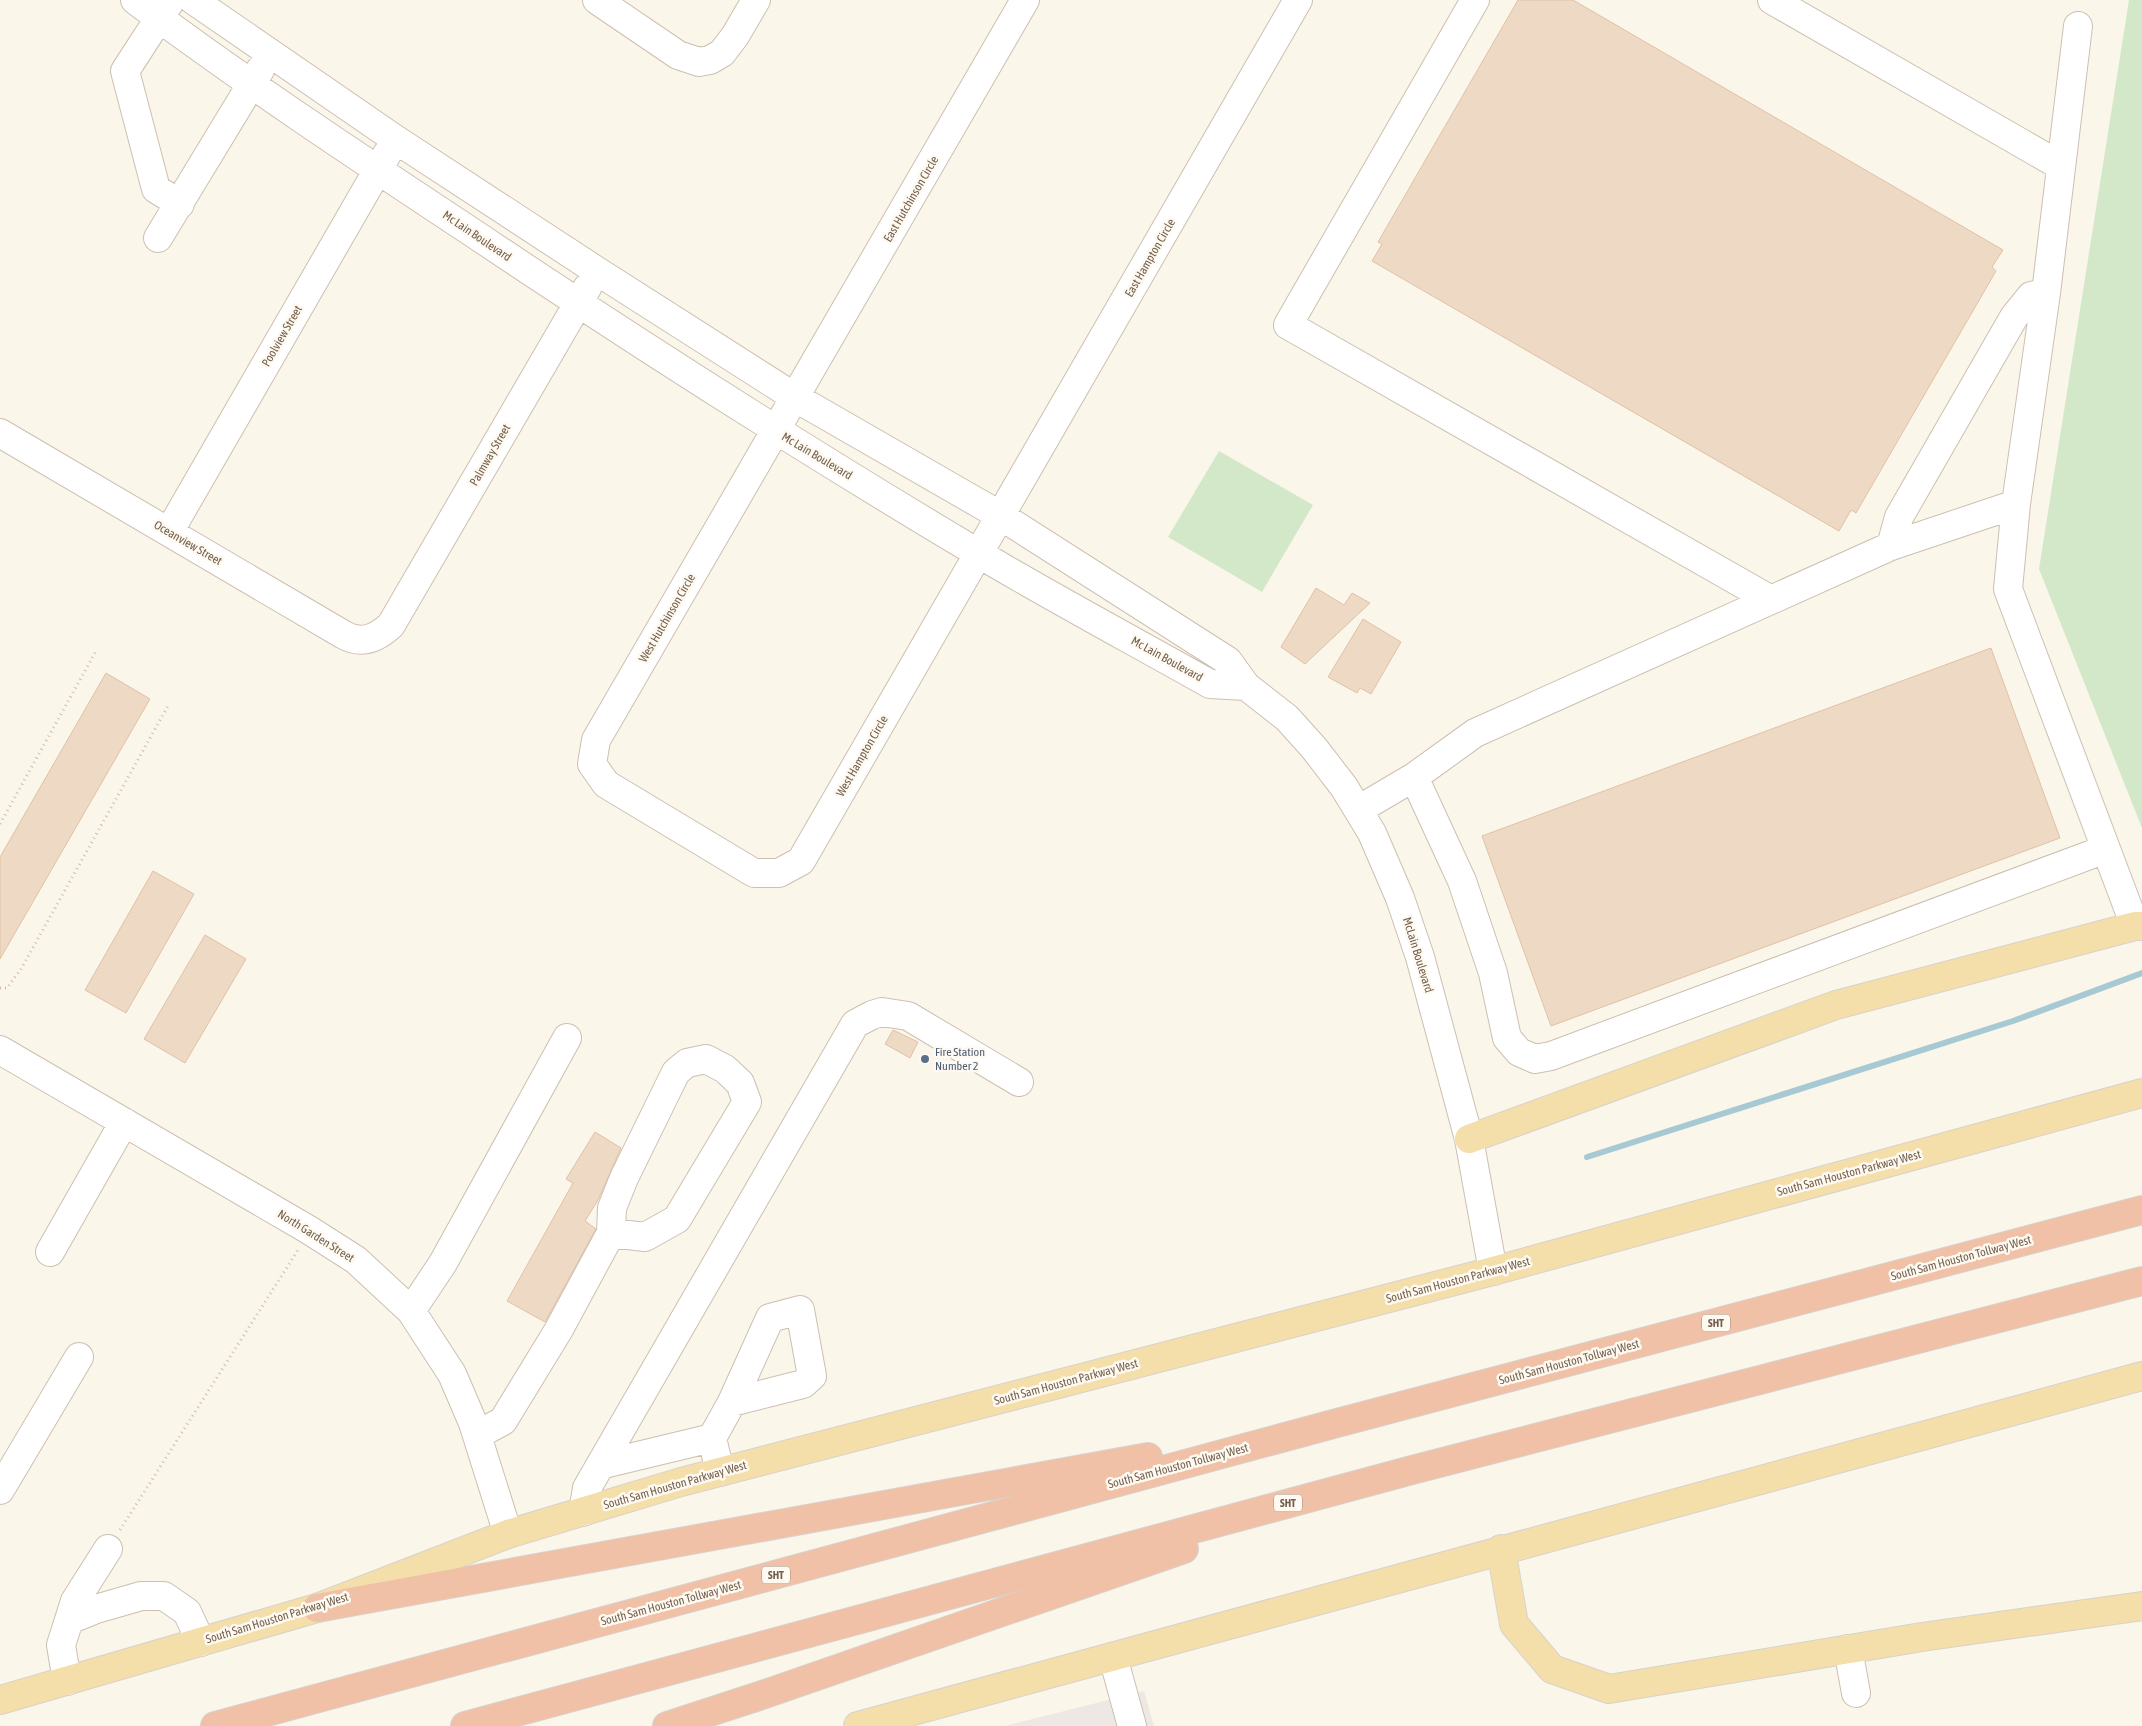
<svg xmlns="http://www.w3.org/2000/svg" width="2142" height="1726" viewBox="0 0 2142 1726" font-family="'Asap Condensed',sans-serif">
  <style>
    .industrial { fill: #ede8e3 }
    .green { fill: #d3e8c9 }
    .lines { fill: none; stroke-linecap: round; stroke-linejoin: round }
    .stream { stroke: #a7c9d4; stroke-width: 6 }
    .building { fill: #eed9c4; stroke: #e0c1a6 }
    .minor-casing { stroke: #cdbfb1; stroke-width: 30 }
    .major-casing { stroke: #d8d2ce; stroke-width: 30 }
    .highway-casing { stroke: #d8d2ce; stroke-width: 30 }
    .path { stroke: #d4bca7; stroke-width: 3; stroke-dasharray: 1 4; stroke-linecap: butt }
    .minor { stroke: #fff; stroke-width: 28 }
    .major { stroke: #f4dea9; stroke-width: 28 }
    .highway { stroke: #f0c0a7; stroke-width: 28 }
    .service-dot { fill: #5c6f8a; stroke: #fefaf1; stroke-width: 2 }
    .labels { text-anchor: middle; stroke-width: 5; stroke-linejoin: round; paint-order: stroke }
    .shield { fill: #fefaf1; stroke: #9d8e80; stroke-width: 1 }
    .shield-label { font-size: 11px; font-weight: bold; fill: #74604f }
    .street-label { font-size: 12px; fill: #74604f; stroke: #fefaf1 }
    .service-label { font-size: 12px; fill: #4e5e75; stroke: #fefaf1; text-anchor: start }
  </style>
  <rect width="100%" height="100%" fill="#fbf6ea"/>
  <path class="industrial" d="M1144,1691L1154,1726H1005Z"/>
  <path class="green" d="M2129,0H2142V828L2039,569Z
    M1219,451L1313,505L1262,592L1168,537Z"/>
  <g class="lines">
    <path class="stream" d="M1587,1157L2013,1021L2142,973"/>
  </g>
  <path class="building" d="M1518,0H1573L2003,250L1992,267L1996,271L1856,513L1851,510L1839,531L1372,261L1382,244L1378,242Z
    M1316,588L1344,605L1352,593L1370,603L1305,664L1281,647Z
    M1363,619L1401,642L1371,694L1360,688L1357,693L1328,677Z
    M1991,648L2060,838L1551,1026L1482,836Z
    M106,673L150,699L0,959V857Z
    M153,871L194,894L126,1013L85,990Z
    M205,935L246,959L185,1063L144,1039Z
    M893,1030L918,1042L910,1058L885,1044Z
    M595,1132L621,1148L598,1200L585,1221L596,1229L545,1322L507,1301L573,1183L566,1179Z"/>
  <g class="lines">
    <defs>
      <path id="minor" d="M135,0C243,81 355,155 467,229C634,341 803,449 976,552C1053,598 1132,640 1210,684L1246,686
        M171,0L125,71L156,189L180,204
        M193,0L395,139L597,271L796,398L1001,516L1228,661L1246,686L1287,718L1314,748L1344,787L1372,833L1400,898L1420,957L1469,1139L1493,1271
        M597,0L678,55L699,62L710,60L722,53L735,36L756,0
        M1025,0L596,740L592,764L606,784L754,873H779L801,861L1298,0
        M1475,0L1288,325L1771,600
        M1772,0L2061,166
        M2078,26L2046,293L2016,504L2008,589L2135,926
        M158,238L260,70
        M0,433L344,635C362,645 377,638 391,625L587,288
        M169,532L387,154
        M1891,546L1899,517L2014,317L2031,296L2046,293
        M1414,777L1462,881L1493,973L1507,1038L1519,1052L1535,1059L1551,1056L2106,849
        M1358,810L1414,777L1475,733L1891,546L2016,504
        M0,1050L309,1230L356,1260L411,1311L452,1374L473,1423L508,1534
        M50,1252L124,1122
        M411,1311L443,1263L567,1038
        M477,1435L503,1421L558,1331L611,1233L612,1208L624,1178L676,1072L687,1063L706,1059L725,1069L740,1083L747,1102L677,1219L645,1237L611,1233
        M600,1465L712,1438
        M720,1472L712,1438L732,1402L770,1318L800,1310L812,1376L803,1384L732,1402
        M0,1490L79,1357
        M583,1512L587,1488L855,1024L872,1015L882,1012L908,1016L1019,1082
        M69,1620L96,1609L141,1596H164L187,1612L201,1642
        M1848,1649L1856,1693
        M1113,1657L1132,1726
        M67,1681L61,1645L75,1601L108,1549"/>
      <path id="major" d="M1469,1139L1836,1005L2135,926H2142
        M1501,1549L1514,1624L1552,1669L1609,1689L1922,1637L2142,1606
        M0,1700L317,1608L508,1534L681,1482L1493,1271L2142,1093
        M858,1726L2142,1376"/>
      <path id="highway" d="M317,1608L1148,1457
        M215,1726L1337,1423L2142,1210
        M465,1726L1412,1470L2142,1281
        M667,1726L762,1695L1184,1549"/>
    </defs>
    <use href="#minor" class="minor-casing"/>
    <use href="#major" class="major-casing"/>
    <use href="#highway" class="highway-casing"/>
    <path class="path" d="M0,824L96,651
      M0,988H7L21,969L169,704
      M120,1530L298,1250"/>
    <use href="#minor" class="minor"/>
    <use href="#major" class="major"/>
    <use href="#highway" class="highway"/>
  </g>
  <circle class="service-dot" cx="925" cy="1059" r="5"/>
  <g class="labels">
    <g class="shield">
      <rect x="1702" y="1314.5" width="28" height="17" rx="4"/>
      <rect x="1274" y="1494.5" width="28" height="17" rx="4"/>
      <rect x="762" y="1566.5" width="28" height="17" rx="4"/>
    </g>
    <g class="shield-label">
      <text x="1716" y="1327">SHT</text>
      <text x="1288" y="1507">SHT</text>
      <text x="776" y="1579">SHT</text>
    </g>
    <g class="street-label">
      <text transform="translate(911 199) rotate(-60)" y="4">East Hutchinson Circle</text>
      <text transform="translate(477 236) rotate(34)" y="4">Mc Lain Boulevard</text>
      <text transform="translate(1150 258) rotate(-60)" y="4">East Hampton Circle</text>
      <text transform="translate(282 336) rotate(-60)" y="4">Poolview Street</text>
      <text transform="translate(490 455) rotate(-60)" y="4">Palmway Street</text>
      <text transform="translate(817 456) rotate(31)" y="4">Mc Lain Boulevard</text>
      <text transform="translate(188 543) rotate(30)" y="4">Oceanview Street</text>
      <text transform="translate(667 618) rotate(-60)" y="4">West Hutchinson Circle</text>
      <text transform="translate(1167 659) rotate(29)" y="4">Mc Lain Boulevard</text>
      <text transform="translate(862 756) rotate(-60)" y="4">West Hampton Circle</text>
      <text transform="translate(1418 955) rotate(73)" y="4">McLain Boulevard</text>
      <text transform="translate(1849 1173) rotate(-15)" y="4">South Sam Houston Parkway West</text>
      <text transform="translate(316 1236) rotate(32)" y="4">North Garden Street</text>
      <text transform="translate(1961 1258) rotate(-15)" y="4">South Sam Houston Tollway West</text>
      <text transform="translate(1458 1280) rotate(-15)" y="4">South Sam Houston Parkway West</text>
      <text transform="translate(1569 1362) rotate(-15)" y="4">South Sam Houston Tollway West</text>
      <text transform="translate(1066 1382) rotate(-15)" y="4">South Sam Houston Parkway West</text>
      <text transform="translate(1178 1466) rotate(-15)" y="4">South Sam Houston Tollway West</text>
      <text transform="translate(675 1485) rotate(-16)" y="4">South Sam Houston Parkway West</text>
      <text transform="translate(671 1603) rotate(-15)" y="4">South Sam Houston Tollway West</text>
      <text transform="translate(277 1618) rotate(-17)" y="4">South Sam Houston Parkway West</text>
    </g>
    <g class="service-label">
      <text x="935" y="1056">Fire Station<tspan x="935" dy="14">Number 2</tspan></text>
    </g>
  </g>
</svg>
